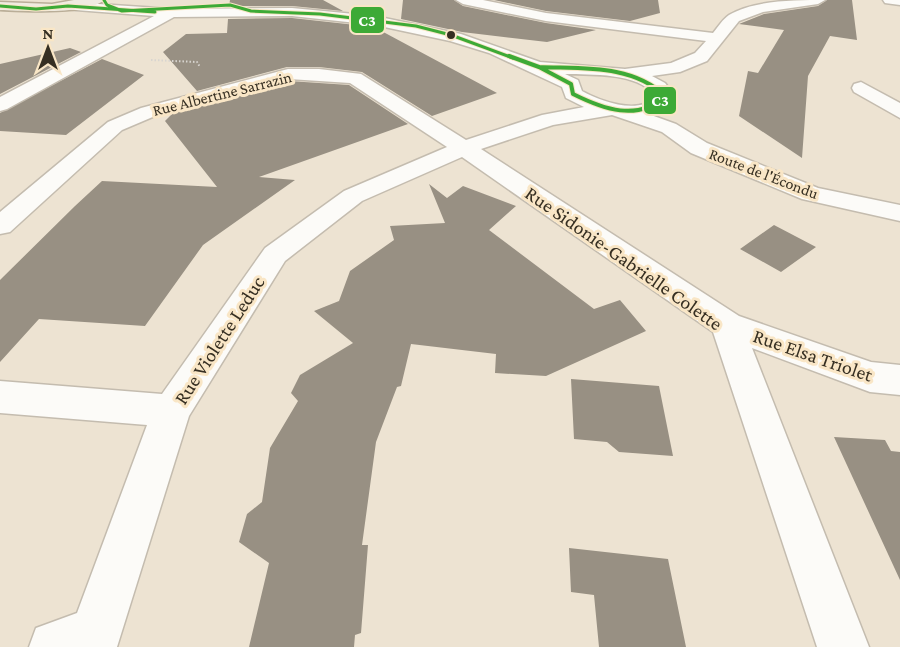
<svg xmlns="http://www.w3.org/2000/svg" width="900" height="647" viewBox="0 0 900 647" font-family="'Crimson Pro',serif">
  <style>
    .building { fill: #989083 }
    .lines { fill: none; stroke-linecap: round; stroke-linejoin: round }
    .minor-casing { stroke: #c4bcaf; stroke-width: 3 }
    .major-casing { stroke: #baae98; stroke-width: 3 }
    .path { stroke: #d8d5d0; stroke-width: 2; stroke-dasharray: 1.5 2; stroke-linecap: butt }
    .minor { fill: #fcfbf8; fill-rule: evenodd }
    .major { fill: #f0ebe0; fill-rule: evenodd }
    .bus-1-far1-casing { stroke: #f9e6c6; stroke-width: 5 }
    .bus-1-casing { stroke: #f9e6c6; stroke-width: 6 }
    .bus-1-far1 { stroke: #3daa36; stroke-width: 3 }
    .bus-1 { stroke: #3daa36; stroke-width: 4 }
    .bus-dot { fill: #362f22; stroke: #f9e6c6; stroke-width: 2 }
    .labels { text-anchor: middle; stroke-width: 6; stroke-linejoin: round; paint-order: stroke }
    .far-street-label { font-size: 16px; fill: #362f22; stroke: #f9e6c6 }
    .street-label { font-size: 20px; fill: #362f22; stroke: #f9e6c6 }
    .line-badge { stroke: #f9e6c6; stroke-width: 2 }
    .badge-label { font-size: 16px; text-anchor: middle; font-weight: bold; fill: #fff }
  </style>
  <rect width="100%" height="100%" fill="#ede3d2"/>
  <path class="building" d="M230,0H323L343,11L292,6H229Z
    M403,0H454L463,6L546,23L596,30L547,42L462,32L401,19Z
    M494,0H658L660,13L630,21L546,11Z
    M827,0H852L857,40L830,36L808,76L802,158L739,116L748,71L758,73L784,30L739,24L764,14L818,6Z
    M292,18L374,27L497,93L432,116L362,72L319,67H287L197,91L163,52L186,34L227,33L228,19Z
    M70,48L81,52L0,94V64Z
    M102,59L144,75L66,135L0,131V113Z
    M289,81L349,85L408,124L259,177L295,180L203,245L145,326L39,319L0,362V280L75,206L102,181L217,187L165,121L173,113Z
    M429,184L447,198L463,186L516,206L489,230L594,309L620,300L646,331L546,376L495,373L496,354L411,344L401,386L397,387L376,442L362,545H368L361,633L355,635L354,647H249L269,563L239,542L247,514L262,502L270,448L298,401L291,393L300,375L353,343L314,311L339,301L350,271L394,240L390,226L445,223Z
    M774,225L816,247L781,272L740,249Z
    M571,379L659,386L673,456L619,452L607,442L574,439Z
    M834,437L885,440L891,451L900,452V580Z
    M569,548L668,559L686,647H599L594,595L571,592Z"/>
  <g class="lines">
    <defs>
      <path id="minor" d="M456,0H483L546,13L713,33C718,27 723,19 729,15C754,0 795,0 825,0L818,4L763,12L739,21L707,61L680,72L652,76L665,83L675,96L666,109L651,115L676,124L707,143L818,188L900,205V221L802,199L691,153L662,132L612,115L553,125L481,149L739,316L871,362L900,365V395L870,392L752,348L869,647H817L713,332L462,157L362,201L285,261L189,416L117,647H29L36,628L77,613L147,425L0,413V381L162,394L265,248L344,191L447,147L350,83L289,79L155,116L122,130L10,232L0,234V212L108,122L141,108L288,69H319L361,74L466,140L542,115L584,107L566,98L562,87L489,53L450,41L375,25L292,16L174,17L7,109L0,111V97L154,16L63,9V3L68,2L173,9L292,8L375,16L461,34L540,62L625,69L671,63L695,53L706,41L546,21L463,4ZM565,74C590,75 639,72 655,96C640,116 600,101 582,91L578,80Z
        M883,0H900V5L885,3Z
        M861,82L900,103V118L854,92L852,88L854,84Z"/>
      <path id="major" d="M74,0H104C88,15 22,11 0,10V2L52,4Z"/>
    </defs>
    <use href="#minor" class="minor-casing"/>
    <use href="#major" class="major-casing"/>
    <path class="path" d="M151,60L197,62L200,67"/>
    <use href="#minor" class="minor"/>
    <use href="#major" class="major"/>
    <defs>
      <path id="bus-1-far1" d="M104,0L107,5L122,11L230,5L251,11L320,14L416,26L451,35L513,58
        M0,6L36,9L68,6L155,12"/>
      <path id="bus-1" d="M509,56L539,67
        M539,67C582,69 632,64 665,96C638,122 603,109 573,94L571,84Z"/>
    </defs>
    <use href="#bus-1-far1" class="bus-1-far1-casing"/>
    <use href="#bus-1" class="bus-1-casing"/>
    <use href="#bus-1-far1" class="bus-1-far1"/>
    <use href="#bus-1" class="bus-1"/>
  </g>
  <circle class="bus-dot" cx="451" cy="35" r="5"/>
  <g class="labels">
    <g class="far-street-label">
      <text transform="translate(222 93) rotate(-14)" y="6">Rue Albertine Sarrazin</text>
      <text transform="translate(764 173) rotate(21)" y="6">Route de l'Écondu</text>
    </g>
    <g class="street-label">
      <text transform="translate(624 258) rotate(35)" y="7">Rue Sidonie-Gabrielle Colette</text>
      <text transform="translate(219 340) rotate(-57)" y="7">Rue Violette Leduc</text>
      <text transform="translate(813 355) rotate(19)" y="7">Rue Elsa Triolet</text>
    </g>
  </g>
  <g class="line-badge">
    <rect x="350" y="6" width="35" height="28" rx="6" fill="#3daa36"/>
    <rect x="643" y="86" width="34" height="29" rx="6" fill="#3daa36"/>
  </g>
  <g class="badge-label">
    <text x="367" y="26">C3</text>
    <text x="660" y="106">C3</text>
  </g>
  <g transform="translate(48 48)" stroke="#f9e6c6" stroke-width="4.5" paint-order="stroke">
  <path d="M0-4.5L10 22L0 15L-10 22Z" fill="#362f22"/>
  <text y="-9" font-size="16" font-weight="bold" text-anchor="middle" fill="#362f22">N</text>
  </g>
</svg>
